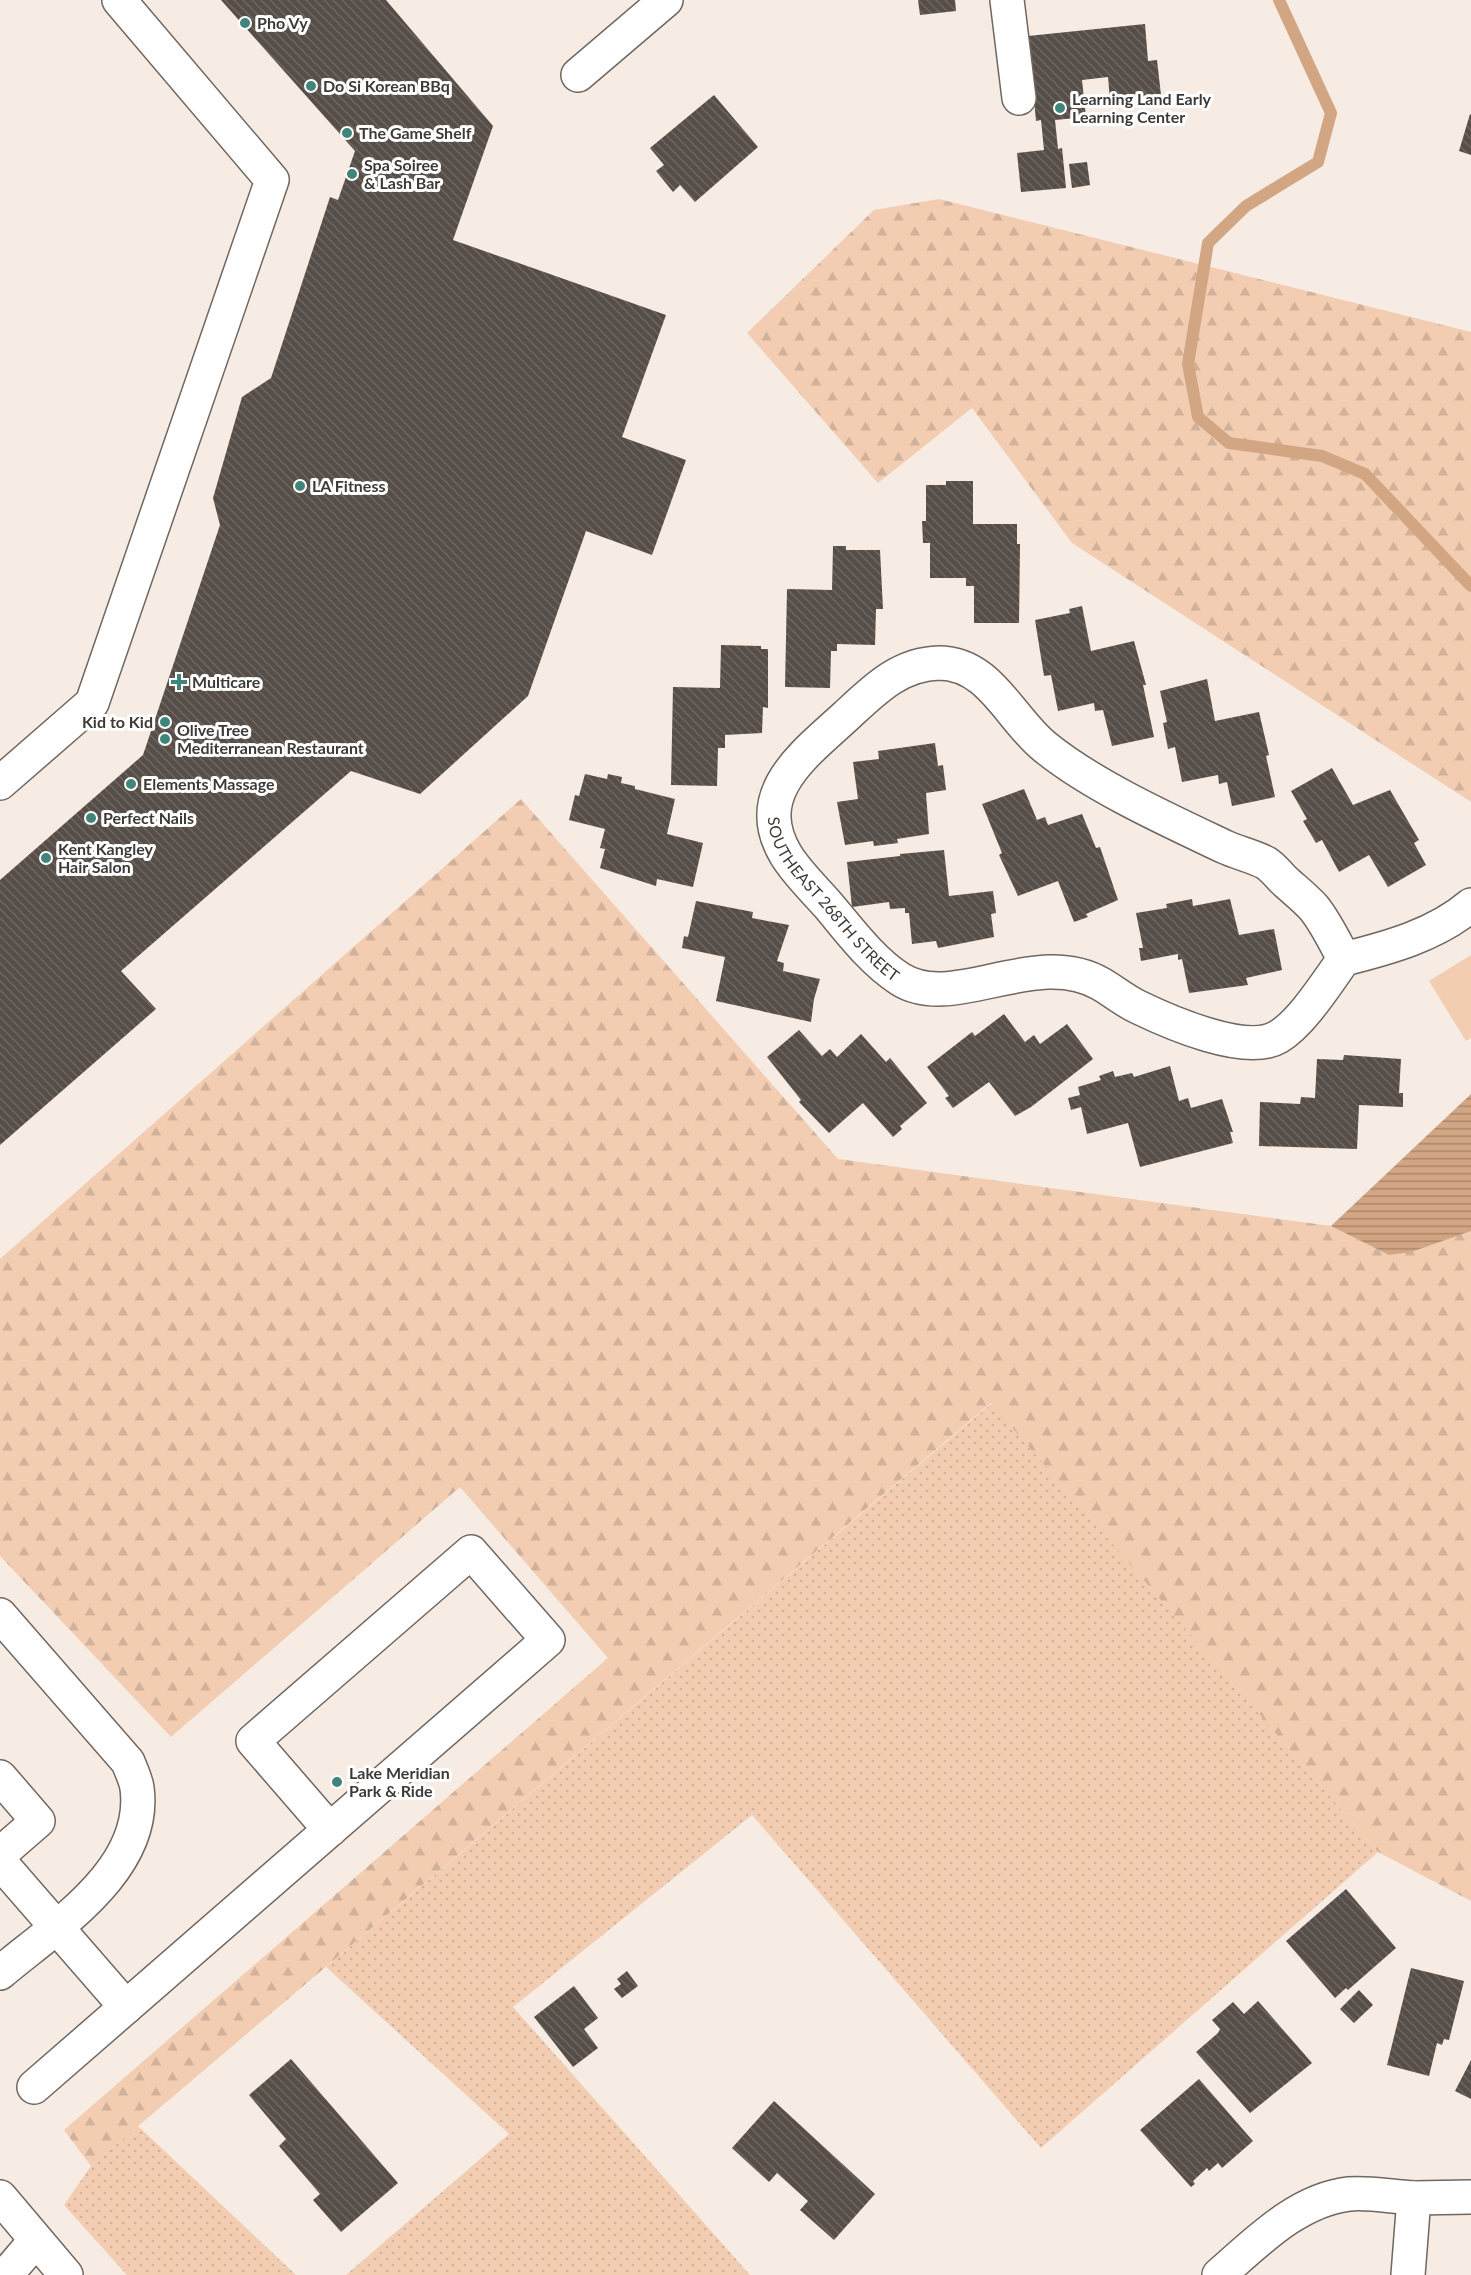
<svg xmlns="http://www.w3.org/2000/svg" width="1471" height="2275" viewBox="0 0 1471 2275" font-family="Lato,sans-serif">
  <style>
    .grass { fill: url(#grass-dots) }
    .forest { fill: url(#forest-firs) }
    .park { fill: #f3cdb1 }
    .water { fill: url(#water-rules) }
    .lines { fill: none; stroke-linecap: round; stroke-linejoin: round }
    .stream { stroke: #d2a583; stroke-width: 12 }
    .building { fill: url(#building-back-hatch) }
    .minor-casing { stroke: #706760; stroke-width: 36 }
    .major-casing { stroke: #706760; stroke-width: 36 }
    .minor { stroke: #fff; stroke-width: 33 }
    .major { stroke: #fff; stroke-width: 33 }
    .poi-dot { fill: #408579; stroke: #fff; stroke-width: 2 }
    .labels { text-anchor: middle; stroke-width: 6; stroke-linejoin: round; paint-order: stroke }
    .poi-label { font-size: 16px; font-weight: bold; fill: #3d3936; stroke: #fff; text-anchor: start }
    .street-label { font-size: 16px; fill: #3d3936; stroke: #fff }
  </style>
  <defs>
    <pattern id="grass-dots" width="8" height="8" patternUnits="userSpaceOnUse" patternTransform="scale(1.5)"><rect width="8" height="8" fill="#f3cdb1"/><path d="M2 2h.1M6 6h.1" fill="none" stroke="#d1b199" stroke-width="1.8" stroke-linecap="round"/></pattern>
    <pattern id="forest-firs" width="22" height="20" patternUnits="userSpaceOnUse" patternTransform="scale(1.5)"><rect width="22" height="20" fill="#f3cdb1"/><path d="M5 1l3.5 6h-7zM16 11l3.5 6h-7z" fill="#d1b199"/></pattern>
    <pattern id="water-rules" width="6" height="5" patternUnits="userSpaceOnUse" patternTransform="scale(1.5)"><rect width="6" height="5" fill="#d2a583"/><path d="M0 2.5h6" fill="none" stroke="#ac876c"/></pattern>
    <pattern id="building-back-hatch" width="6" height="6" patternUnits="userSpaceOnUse" patternTransform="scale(1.5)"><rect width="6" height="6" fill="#574e48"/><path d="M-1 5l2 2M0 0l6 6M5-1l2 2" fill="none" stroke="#6d6661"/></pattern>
  </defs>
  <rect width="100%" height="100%" fill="#f6ece4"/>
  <path class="grass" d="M992,1403L1378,1852L1041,2148L752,1815L513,2007L750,2275H346L509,2134L326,1967Z
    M138,2126L296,2275H127L64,2205L91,2166Z"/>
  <path class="forest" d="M939,199L1471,332V802L1072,543L972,408L878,483L747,333L874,210Z
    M521,799L838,1159L1331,1226L1389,1255L1471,1231V1901L1378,1852L991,1403L91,2166L64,2130L608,1658L460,1487L171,1737L0,1556V1259Z"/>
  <path class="park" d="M1471,955V1038L1466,1041L1429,981Z"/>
  <path class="water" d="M1471,1094V1231L1411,1252L1389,1255L1331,1226Z"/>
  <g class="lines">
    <path class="stream" d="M1279,0L1331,113L1318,162L1246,206L1208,243L1188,364L1198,417L1229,443L1322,456L1365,474L1471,586"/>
  </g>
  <path class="building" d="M221,0H386L493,126L453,240L666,315L622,437L686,460L652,555L586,531L528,696L420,794L351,771L121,971L156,1009L0,1145V880L143,755L220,525L213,498L242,397L271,378L330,197L338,200L355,151Z
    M918,0H955L956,11L920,15Z
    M1145,24L1148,61L1157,60L1161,95L1110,100L1108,77L1082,80L1086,117L1055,120L1058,149L1062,148L1066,188L1021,192L1017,153L1044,150L1041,120L1036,121L1028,36Z
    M714,95L758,147L695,202L680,185L673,192L656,171L664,165L650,148Z
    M1470,114L1471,115V155L1459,151Z
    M1087,162L1090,185L1072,188L1069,164Z
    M946,481H973V524H1017V544H1020L1019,623H974V586H966V578H930V543H923L922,521H926V485H946Z
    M833,546H846V550H880L883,609H876L875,645L837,644V651H831L830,688L785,687L787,589L832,590Z
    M1082,606L1091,651L1134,641L1146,685H1143L1154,737L1112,746L1103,710L1095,711L1094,703L1058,711L1051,675L1044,676L1035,620L1070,613L1069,609Z
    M721,645L761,646V649H768V708L763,707L762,733L725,735V748H718L717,786L671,785L673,687L720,688Z
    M1207,679L1215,721L1259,712L1269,755L1266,756L1275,797L1232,806L1227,782L1219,784L1218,775L1182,782L1175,747L1168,749L1163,723L1167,722L1160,691Z
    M935,743L938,766L943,765L946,790L926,793L929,834L897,839L898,843L874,846L873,841L845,845L837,802L858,799L853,762L879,759L878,751Z
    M1332,768L1353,805L1390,790L1419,840L1414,843L1426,865L1388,887L1369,855L1339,872L1322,840L1316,843L1303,821L1307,819L1291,791Z
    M585,774L607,779L608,774L622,777L621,783L635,786V789L675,799L667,834L703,843L693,887L657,879L656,886L600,868L605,849L600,848L605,829L569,820L575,795L579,796Z
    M1024,789L1037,820L1045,817L1048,825L1082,814L1096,848L1100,847L1118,900L1086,914L1088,917L1074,922L1058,881L1018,896L999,855L1002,853L982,804Z
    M944,850L949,896L993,891L996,913L991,914L994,937L938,948L936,941L912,944L909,913H905V908L890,909L889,902L852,907L847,862L900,856V854Z
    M1192,899L1193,906L1230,899L1239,935L1274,929L1282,970L1246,978L1248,985L1189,993L1182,959L1178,960V954L1141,961L1139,948H1143L1136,913L1167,908L1166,904Z
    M696,901L753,912L752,918L789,925L777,961L784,963L783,971L820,979L814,999L811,1022L716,1001L725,957L682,948L684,936L688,937Z
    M1004,1014L1025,1042L1034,1035L1040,1044L1067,1024L1093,1059L1031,1107L1015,1116L989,1082L953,1108L945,1098L949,1096L927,1067L972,1032L975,1036Z
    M799,1030L822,1056L830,1049L837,1057L861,1034L886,1062L890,1058L927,1103L900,1126L902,1129L893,1137L863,1103L829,1133L799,1102L801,1100L767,1057Z
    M1344,1055L1401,1059L1399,1093H1403V1107L1359,1105L1357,1149L1259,1146L1260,1102L1300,1104L1301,1097L1315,1098L1317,1059L1343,1060Z
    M1170,1066L1179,1101L1188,1098L1191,1108L1222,1099L1233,1132H1230L1233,1143L1140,1167L1128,1123L1087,1134L1081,1107L1071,1110L1068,1098L1080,1095L1078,1087L1101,1080L1099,1076L1113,1071L1115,1077L1132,1073L1134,1077Z
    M1346,1889L1396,1948L1348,1990L1346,1988L1335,1998L1286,1941Z
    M1411,1968L1464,1981L1449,2040L1444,2039L1442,2045L1437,2043L1429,2076L1387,2065Z
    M627,1971L638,1986L622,1998L614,1989L621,1984L617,1979Z
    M574,1986L598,2018L584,2029L598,2048L573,2067L534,2017Z
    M1359,1990L1373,2005L1354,2023L1340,2009Z
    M1258,2001L1312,2063L1250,2113L1196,2052L1218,2033L1220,2029L1212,2020L1233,2002L1244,2014Z
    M291,2059L398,2183L341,2232L313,2200L320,2194L279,2146L286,2139L249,2095Z
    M1471,2060V2099L1455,2091Z
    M1199,2079L1253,2141L1222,2168L1218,2163L1209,2171L1207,2168L1193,2181L1195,2184L1191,2187L1140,2130Z
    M774,2101L875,2194L834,2240L800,2210L808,2201L777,2173L769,2182L732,2148Z"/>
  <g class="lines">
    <defs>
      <g id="minor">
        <path d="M1007,0L1019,98"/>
        <path d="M578,75L666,0"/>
        <path d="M0,783L92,703L272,180L119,0"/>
        <path id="s1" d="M1344,959C1335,942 1326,923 1314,908C1306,899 1296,891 1287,883C1280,877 1274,868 1266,863C1253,856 1238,853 1225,847C1168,820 1093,786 1045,747C1010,719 990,663 939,663C899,664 874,690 846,716C805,754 749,793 786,855C797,873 814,889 828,905C850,931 872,961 900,979C953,1013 1036,946 1101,984C1113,991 1125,1001 1138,1007C1169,1022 1246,1056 1278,1037C1302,1023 1328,981 1344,959C1388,948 1436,935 1471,905"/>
        <path d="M0,1615L128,1762C131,1770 136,1780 137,1788C148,1870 54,1927 0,1973"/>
        <path d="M0,1777L38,1821L0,1854"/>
        <path d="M0,1862L126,2007"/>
        <path d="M34,2087C205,1938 376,1789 548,1640L471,1552L253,1741L330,1830"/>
        <path d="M6,2275L36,2240"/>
        <path d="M1219,2275C1256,2243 1297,2200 1349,2194C1369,2192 1393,2197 1414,2198"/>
        <path d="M1408,2275L1414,2198L1471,2197"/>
      </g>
      <path id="major" d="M0,2197L66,2275"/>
    </defs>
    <use href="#minor" class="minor-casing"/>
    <use href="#major" class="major-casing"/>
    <use href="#minor" class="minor"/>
    <use href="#major" class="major"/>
  </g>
  <g class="poi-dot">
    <circle cx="245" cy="23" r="6"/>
    <circle cx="311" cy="86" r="6"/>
    <circle cx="1060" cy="108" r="6"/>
    <circle cx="347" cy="133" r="6"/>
    <circle cx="352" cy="174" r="6"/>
    <circle cx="300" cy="486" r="6"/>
    <path d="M176 673h6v6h6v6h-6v6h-6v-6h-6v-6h6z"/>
    <circle cx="165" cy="722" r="6"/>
    <circle cx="165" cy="739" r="6"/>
    <circle cx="131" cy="784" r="6"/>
    <circle cx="91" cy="818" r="6"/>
    <circle cx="46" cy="858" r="6"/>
    <circle cx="337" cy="1782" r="6"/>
  </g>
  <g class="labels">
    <g class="poi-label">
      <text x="257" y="29">Pho Vy</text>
      <text x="323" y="92">Do Si Korean BBq</text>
      <text x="1072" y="105">Learning Land Early<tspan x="1072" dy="18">Learning Center</tspan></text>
      <text x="359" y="139">The Game Shelf</text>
      <text x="364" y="171">Spa Soiree<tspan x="364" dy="18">&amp; Lash Bar</tspan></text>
      <text x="312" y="492">LA Fitness</text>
      <text x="192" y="688">Multicare</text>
      <text x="153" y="728" text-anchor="end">Kid to Kid</text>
      <text x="177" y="736">Olive Tree<tspan x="177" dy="18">Mediterranean Restaurant</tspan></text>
      <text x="143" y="790">Elements Massage</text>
      <text x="103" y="824">Perfect Nails</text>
      <text x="58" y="855">Kent Kangley<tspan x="58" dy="18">Hair Salon</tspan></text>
      <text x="349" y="1779">Lake Meridian<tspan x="349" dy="18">Park &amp; Ride</tspan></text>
    </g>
    <g class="street-label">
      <text dy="6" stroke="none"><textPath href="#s1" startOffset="856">SOUTHEAST 268TH STREET</textPath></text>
    </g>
  </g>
</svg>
